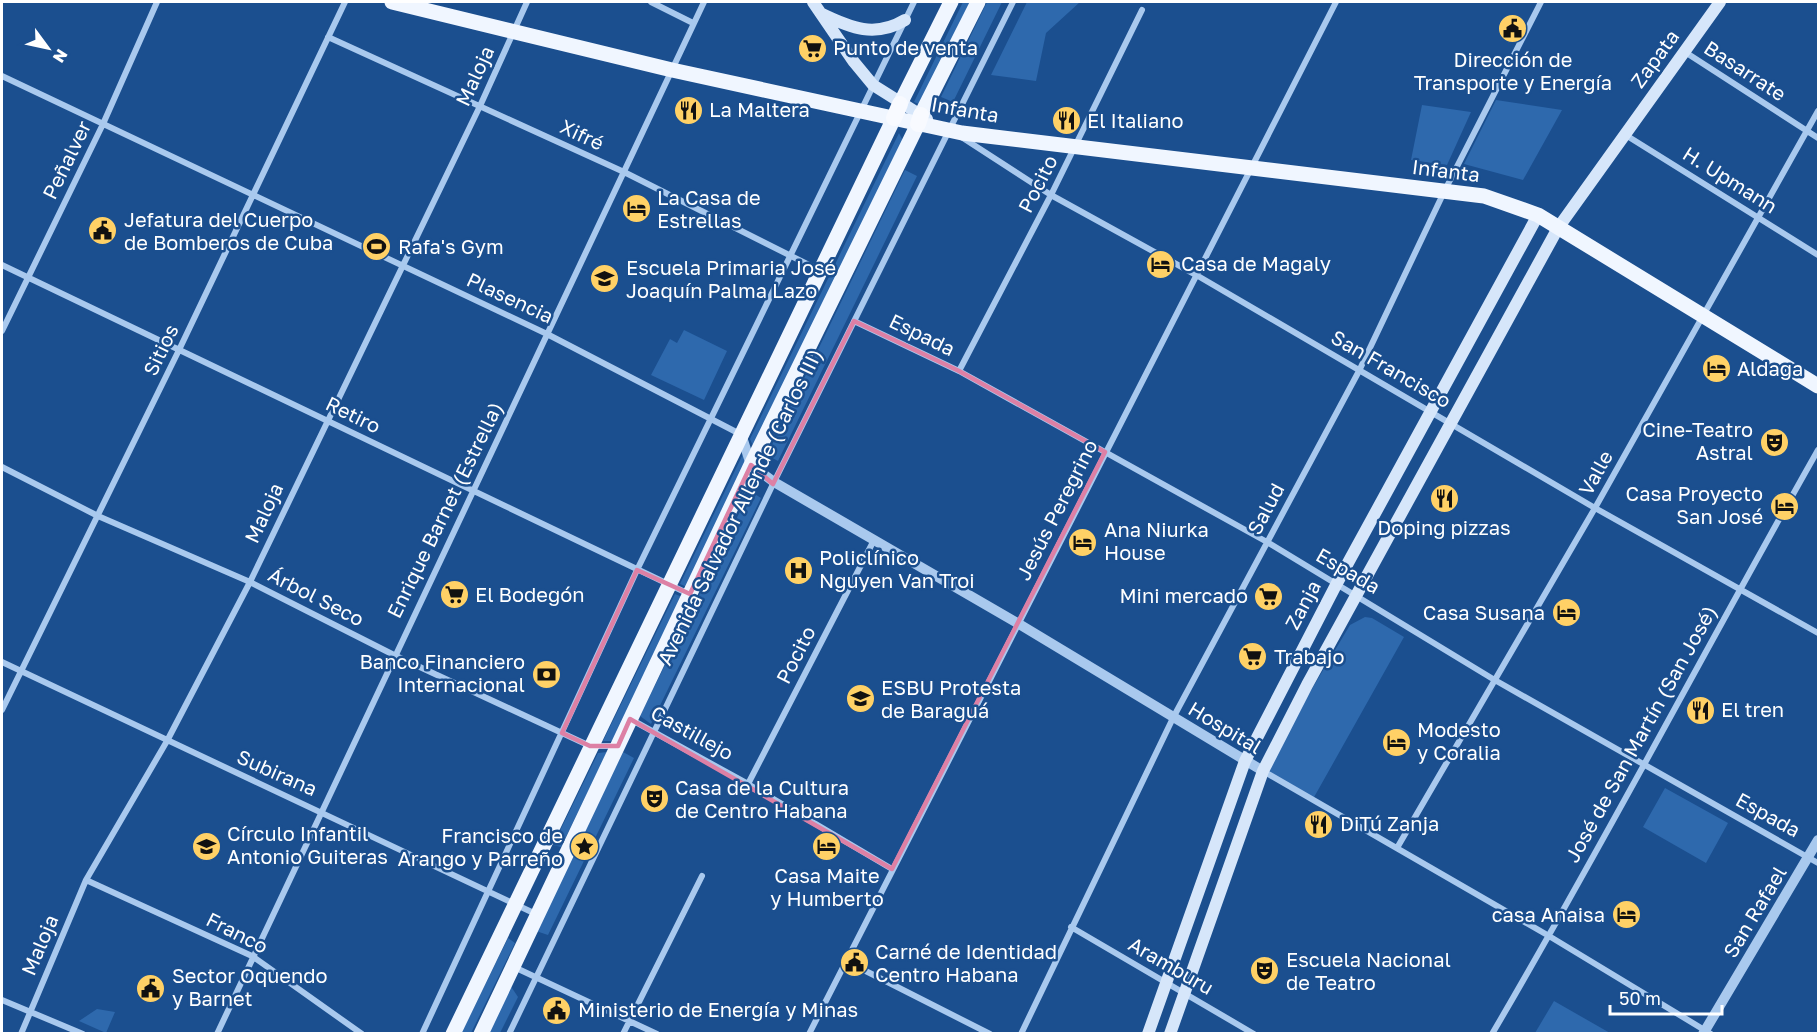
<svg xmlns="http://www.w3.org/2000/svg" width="1820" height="1035" viewBox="0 0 1820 1035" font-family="'Golos Text',sans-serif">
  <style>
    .green { fill: #2e69ad }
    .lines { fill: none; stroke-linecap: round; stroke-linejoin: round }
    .minor { stroke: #a9c9ee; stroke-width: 6 }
    .tertiary { stroke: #a9c9ee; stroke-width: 10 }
    .secondary { stroke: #d6e6fa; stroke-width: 12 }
    .primary { stroke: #f0f6ff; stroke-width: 15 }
    .trunk { stroke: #f8faff; stroke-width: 16 }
    .marked { fill: none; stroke: #dd80a5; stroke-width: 4.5; stroke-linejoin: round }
    .labels { text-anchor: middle; stroke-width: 5; stroke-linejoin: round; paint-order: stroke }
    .poi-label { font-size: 20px; fill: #fff; stroke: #1b4f8f; text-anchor: start }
    .street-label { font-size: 20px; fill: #fff; stroke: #1b4f8f }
  </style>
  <rect width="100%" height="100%" fill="#1b4f8f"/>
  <path class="green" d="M963,2H971L921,105L914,102Z
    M987,2H1002L953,102L941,97Z
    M1027,2H1080L1046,33L1036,81L991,75Z
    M1496,100L1562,110L1523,180L1464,164Z
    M1422,105L1471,112L1447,165L1411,160Z
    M899,133L903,141L754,448L750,439Z
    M905,170L917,176L778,461L767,455Z
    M684,330L727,351L704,400L651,375L670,339L677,343Z
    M743,454L748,462L687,587L680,584Z
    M750,491L761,498L651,724L640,716Z
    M675,594L682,597L613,741H603Z
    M1365,617L1372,618L1404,637L1313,799L1263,771L1350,625Z
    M607,752L561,847L553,845L598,753Z
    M623,752L634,758L548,935L536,931Z
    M1665,788L1728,823L1706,863L1643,827Z
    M508,938L515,943L471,1033L461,1034Z
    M510,985L518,997L500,1033L486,1034Z
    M1554,1001L1610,1033H1535Z
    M97,1009L115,1012L106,1033L79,1021Z"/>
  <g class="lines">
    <path class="minor" d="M651,2L693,23
      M328,37L624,172L819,270
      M1685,52L1818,138
      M2,76L547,334L740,434
      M1624,134L1818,255
      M963,138L1051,195L1198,276L1595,508L1818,633
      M2,265L689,594
      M854,321L959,371L1267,542L1493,679L1818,863
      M2,331L103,124L157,2
      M959,371L1051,195L1142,10
      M2,467L98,516L250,582L394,655L590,746H616
      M2,662L538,915
      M2,710L179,350L345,2
      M632,720L748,784L892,869
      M1263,771L1549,936L1711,1034
      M748,784L873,542
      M1397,848L1595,508L1818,111
      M86,880L252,956L362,1034
      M1071,927L1254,1034
      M846,961L990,1034
      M514,967L657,1034
      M2,1000L83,1034
      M21,1034L86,880L167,741L250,582L480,106L527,2
      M217,1034L704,2
      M422,1034L637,570L914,2
      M509,1034L774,482L1013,2
      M623,1034L702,876
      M809,1034L1336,2
      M1021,1034L1173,718L1359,371L1444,192L1541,2
      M1492,1034C1605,842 1708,644 1818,450"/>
    <path class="tertiary" d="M741,434L751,465L774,482L1019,624L1263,771
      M1703,1034L1818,840"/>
    <path class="secondary" d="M813,2L854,62L873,85L927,119
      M822,14C851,28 875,38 905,20
      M1148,1034L1245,761L1337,583L1538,215
      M1170,1034L1263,771L1307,685L1558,228L1720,2"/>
    <path class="primary" d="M392,2L672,70L962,133L1484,196L1538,215L1818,386
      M900,104L951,2
      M921,115L978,2
      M453,1034L894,118
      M481,1034L751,465L918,124"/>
    <path class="trunk" d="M894,118L900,104
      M918,124L921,115"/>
  </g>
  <path class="marked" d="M854,321L959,371L1105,452L892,869L630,719L618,746H590L562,733L637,570L690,594L751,465L773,484Z"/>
  <defs>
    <symbol id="civic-disc" viewBox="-11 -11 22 22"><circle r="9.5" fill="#ffd166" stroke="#1b4f8f"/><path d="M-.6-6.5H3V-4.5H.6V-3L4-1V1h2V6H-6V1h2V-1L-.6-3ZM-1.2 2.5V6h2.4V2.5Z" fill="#111"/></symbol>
    <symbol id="supermarket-disc" viewBox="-11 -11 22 22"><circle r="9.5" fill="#ffd166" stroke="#1b4f8f"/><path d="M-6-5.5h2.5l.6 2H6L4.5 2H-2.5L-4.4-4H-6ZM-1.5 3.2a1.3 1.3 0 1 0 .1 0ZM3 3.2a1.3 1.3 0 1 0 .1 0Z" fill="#111"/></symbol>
    <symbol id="restaurant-disc" viewBox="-11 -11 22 22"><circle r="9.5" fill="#ffd166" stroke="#1b4f8f"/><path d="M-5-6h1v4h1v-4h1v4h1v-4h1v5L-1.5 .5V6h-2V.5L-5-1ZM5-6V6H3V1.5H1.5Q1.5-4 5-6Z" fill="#111"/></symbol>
    <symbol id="hotel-disc" viewBox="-11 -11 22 22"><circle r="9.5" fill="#ffd166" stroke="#1b4f8f"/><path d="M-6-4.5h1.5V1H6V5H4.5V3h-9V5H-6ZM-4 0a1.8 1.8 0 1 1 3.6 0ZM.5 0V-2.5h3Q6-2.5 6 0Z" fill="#111"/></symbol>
    <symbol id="stadium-disc" viewBox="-11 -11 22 22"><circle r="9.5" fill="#ffd166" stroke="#1b4f8f"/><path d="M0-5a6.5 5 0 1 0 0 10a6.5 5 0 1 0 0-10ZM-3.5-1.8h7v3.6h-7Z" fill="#111"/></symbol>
    <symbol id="school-disc" viewBox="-11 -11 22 22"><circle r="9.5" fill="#ffd166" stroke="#1b4f8f"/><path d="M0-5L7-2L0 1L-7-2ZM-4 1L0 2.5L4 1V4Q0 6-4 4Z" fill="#111"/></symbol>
    <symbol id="theatre-disc" viewBox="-11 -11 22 22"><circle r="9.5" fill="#ffd166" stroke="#1b4f8f"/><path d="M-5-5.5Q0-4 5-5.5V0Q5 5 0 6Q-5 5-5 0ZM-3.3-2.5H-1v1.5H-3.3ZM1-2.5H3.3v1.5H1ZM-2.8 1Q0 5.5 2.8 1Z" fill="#111"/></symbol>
    <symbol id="hospital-disc" viewBox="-11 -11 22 22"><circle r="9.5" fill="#ffd166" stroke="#1b4f8f"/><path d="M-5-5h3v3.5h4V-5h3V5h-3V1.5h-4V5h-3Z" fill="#111"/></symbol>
    <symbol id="bank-disc" viewBox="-11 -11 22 22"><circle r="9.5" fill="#ffd166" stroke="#1b4f8f"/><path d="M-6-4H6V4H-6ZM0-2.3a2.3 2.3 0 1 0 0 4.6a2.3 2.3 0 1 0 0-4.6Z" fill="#111"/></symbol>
    <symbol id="sight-disc" viewBox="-11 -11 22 22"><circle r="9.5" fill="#ffd166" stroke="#1b4f8f"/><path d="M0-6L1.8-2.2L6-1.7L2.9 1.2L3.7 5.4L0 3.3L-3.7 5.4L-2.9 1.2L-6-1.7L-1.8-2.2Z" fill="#111"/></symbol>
  </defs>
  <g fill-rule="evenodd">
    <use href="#civic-disc" x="1496" y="12" width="33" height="33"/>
    <use href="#supermarket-disc" x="796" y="32" width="33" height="33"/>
    <use href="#restaurant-disc" x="672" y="94" width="33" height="33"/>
    <use href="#restaurant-disc" x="1050" y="104" width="33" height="33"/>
    <use href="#hotel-disc" x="620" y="192" width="33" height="33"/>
    <use href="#civic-disc" x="86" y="214" width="33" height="33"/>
    <use href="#stadium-disc" x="360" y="230" width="33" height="33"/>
    <use href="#hotel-disc" x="1144" y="248" width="33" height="33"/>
    <use href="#school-disc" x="588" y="262" width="33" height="33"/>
    <use href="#hotel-disc" x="1700" y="352" width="33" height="33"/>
    <use href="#theatre-disc" x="1758" y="426" width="33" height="33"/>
    <use href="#restaurant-disc" x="1428" y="482" width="33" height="33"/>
    <use href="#hotel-disc" x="1768" y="490" width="33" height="33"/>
    <use href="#hotel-disc" x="1066" y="526" width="33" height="33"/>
    <use href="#hospital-disc" x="782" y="554" width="33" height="33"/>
    <use href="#supermarket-disc" x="438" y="578" width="33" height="33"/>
    <use href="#supermarket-disc" x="1252" y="580" width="33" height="33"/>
    <use href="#hotel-disc" x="1550" y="596" width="33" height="33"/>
    <use href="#supermarket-disc" x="1236" y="640" width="33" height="33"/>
    <use href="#bank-disc" x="530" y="658" width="33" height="33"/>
    <use href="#school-disc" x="844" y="682" width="33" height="33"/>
    <use href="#restaurant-disc" x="1684" y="694" width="33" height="33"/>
    <use href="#hotel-disc" x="1380" y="726" width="33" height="33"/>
    <use href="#theatre-disc" x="638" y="782" width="33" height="33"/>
    <use href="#restaurant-disc" x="1302" y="808" width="33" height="33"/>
    <use href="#school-disc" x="190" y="830" width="33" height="33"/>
    <use href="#hotel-disc" x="810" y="830" width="33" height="33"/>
    <use href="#sight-disc" x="568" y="830" width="33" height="33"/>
    <use href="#hotel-disc" x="1610" y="898" width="33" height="33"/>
    <use href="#civic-disc" x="838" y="946" width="33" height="33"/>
    <use href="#theatre-disc" x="1248" y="954" width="33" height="33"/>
    <use href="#civic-disc" x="134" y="972" width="33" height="33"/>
    <use href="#civic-disc" x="540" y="994" width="33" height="33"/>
  </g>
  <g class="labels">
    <g class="poi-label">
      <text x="833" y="55">Punto de venta</text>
      <text x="1513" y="67" text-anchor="middle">Dirección de<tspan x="1513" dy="23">Transporte y Energía</tspan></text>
      <text x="709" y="117">La Maltera</text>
      <text x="1087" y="128">El Italiano</text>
      <text x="657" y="205">La Casa de<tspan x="657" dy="23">Estrellas</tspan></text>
      <text x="124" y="227">Jefatura del Cuerpo<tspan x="124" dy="23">de Bomberos de Cuba</tspan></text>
      <text x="398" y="254">Rafa's Gym</text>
      <text x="1181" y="271">Casa de Magaly</text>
      <text x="626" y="275">Escuela Primaria José<tspan x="626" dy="23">Joaquín Palma Lazo</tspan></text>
      <text x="1737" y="376">Aldaga</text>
      <text x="1753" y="437" text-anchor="end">Cine-Teatro<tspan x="1753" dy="23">Astral</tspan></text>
      <text x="1763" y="501" text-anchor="end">Casa Proyecto<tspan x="1763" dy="23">San José</tspan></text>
      <text x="1444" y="535" text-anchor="middle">Doping pizzas</text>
      <text x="1104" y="537">Ana Niurka<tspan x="1104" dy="23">House</tspan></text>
      <text x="819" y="565">Policlínico<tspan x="819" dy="23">Nguyen Van Troi</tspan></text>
      <text x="475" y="602">El Bodegón</text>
      <text x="1248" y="603" text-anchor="end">Mini mercado</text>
      <text x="1545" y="620" text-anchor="end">Casa Susana</text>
      <text x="1274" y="664">Trabajo</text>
      <text x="525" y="669" text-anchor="end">Banco Financiero<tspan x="525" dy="23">Internacional</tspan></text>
      <text x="881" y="695">ESBU Protesta<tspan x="881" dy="23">de Baraguá</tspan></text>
      <text x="1721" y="717">El tren</text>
      <text x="1417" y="737">Modesto<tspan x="1417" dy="23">y Coralia</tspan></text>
      <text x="675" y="795">Casa de la Cultura<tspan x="675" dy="23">de Centro Habana</tspan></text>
      <text x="1340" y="831">DiTú Zanja</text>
      <text x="227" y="841">Círculo Infantil<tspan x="227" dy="23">Antonio Guiteras</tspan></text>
      <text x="563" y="843" text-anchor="end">Francisco de<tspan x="563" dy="23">Arango y Parreño</tspan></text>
      <text x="827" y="883" text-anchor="middle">Casa Maite<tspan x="827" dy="23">y Humberto</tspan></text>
      <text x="1605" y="922" text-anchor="end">casa Anaisa</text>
      <text x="875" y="959">Carné de Identidad<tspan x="875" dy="23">Centro Habana</tspan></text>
      <text x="1286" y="967">Escuela Nacional<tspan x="1286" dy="23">de Teatro</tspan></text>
      <text x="172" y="983">Sector Oquendo<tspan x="172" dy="23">y Barnet</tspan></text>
      <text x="578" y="1017">Ministerio de Energía y Minas</text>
    </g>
    <g class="street-label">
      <text transform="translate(1655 59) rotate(-54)" y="7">Zapata</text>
      <text transform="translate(1745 71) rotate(33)" y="7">Basarrate</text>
      <text transform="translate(475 76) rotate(-65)" y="7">Maloja</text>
      <text transform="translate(965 110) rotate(10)" y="7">Infanta</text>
      <text transform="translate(582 135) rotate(25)" y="7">Xifré</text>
      <text transform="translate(67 160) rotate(-64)" y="7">Peñalver</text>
      <text transform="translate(1446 171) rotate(7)" y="7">Infanta</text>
      <text transform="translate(1730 180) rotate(32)" y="7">H. Upmann</text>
      <text transform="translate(1038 184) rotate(-63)" y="7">Pocito</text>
      <text transform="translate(510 298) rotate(25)" y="7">Plasencia</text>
      <text transform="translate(922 335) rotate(26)" y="7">Espada</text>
      <text transform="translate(161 350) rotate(-64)" y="7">Sitios</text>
      <text transform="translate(1391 369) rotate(30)" y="7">San Francisco</text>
      <text transform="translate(353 415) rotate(26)" y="7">Retiro</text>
      <text transform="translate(1596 473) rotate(-61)" y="7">Valle</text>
      <text transform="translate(740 507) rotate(-64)" y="7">Avenida Salvador Allende (Carlos III)</text>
      <text transform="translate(1266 509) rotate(-62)" y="7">Salud</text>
      <text transform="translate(445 510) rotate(-64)" y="7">Enrique Barnet (Estrella)</text>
      <text transform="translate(1057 510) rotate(-63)" y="7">Jesús Peregrino</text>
      <text transform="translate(264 513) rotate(-65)" y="7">Maloja</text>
      <text transform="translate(1348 571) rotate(30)" y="7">Espada</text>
      <text transform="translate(316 597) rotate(27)" y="7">Árbol Seco</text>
      <text transform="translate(1303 605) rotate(-62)" y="7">Zanja</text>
      <text transform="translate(796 655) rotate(-63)" y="7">Pocito</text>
      <text transform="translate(1225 728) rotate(31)" y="7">Hospital</text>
      <text transform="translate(692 733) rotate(29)" y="7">Castillejo</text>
      <text transform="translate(1641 734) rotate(-61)" y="7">José de San Martín (San José)</text>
      <text transform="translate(277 773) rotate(24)" y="7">Subirana</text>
      <text transform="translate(1768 815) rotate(29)" y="7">Espada</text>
      <text transform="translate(1755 912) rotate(-59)" y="7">San Rafael</text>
      <text transform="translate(237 933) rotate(27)" y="7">Franco</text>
      <text transform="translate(40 945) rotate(-67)" y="7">Maloja</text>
      <text transform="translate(1171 966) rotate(30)" y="7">Aramburu</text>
    </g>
  </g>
  <rect width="1820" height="1035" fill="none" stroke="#ffffff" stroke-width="6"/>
  <g transform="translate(48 48) rotate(123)" stroke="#1b4f8f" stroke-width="4.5" paint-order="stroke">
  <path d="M0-4.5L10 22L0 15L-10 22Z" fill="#ffffff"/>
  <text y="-9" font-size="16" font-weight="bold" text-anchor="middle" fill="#ffffff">N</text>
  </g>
  <path d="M1610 1005v9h112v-9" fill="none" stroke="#ffffff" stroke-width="3"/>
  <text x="1619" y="1005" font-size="18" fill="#ffffff" stroke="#1b4f8f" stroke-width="4.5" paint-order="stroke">50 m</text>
</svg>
